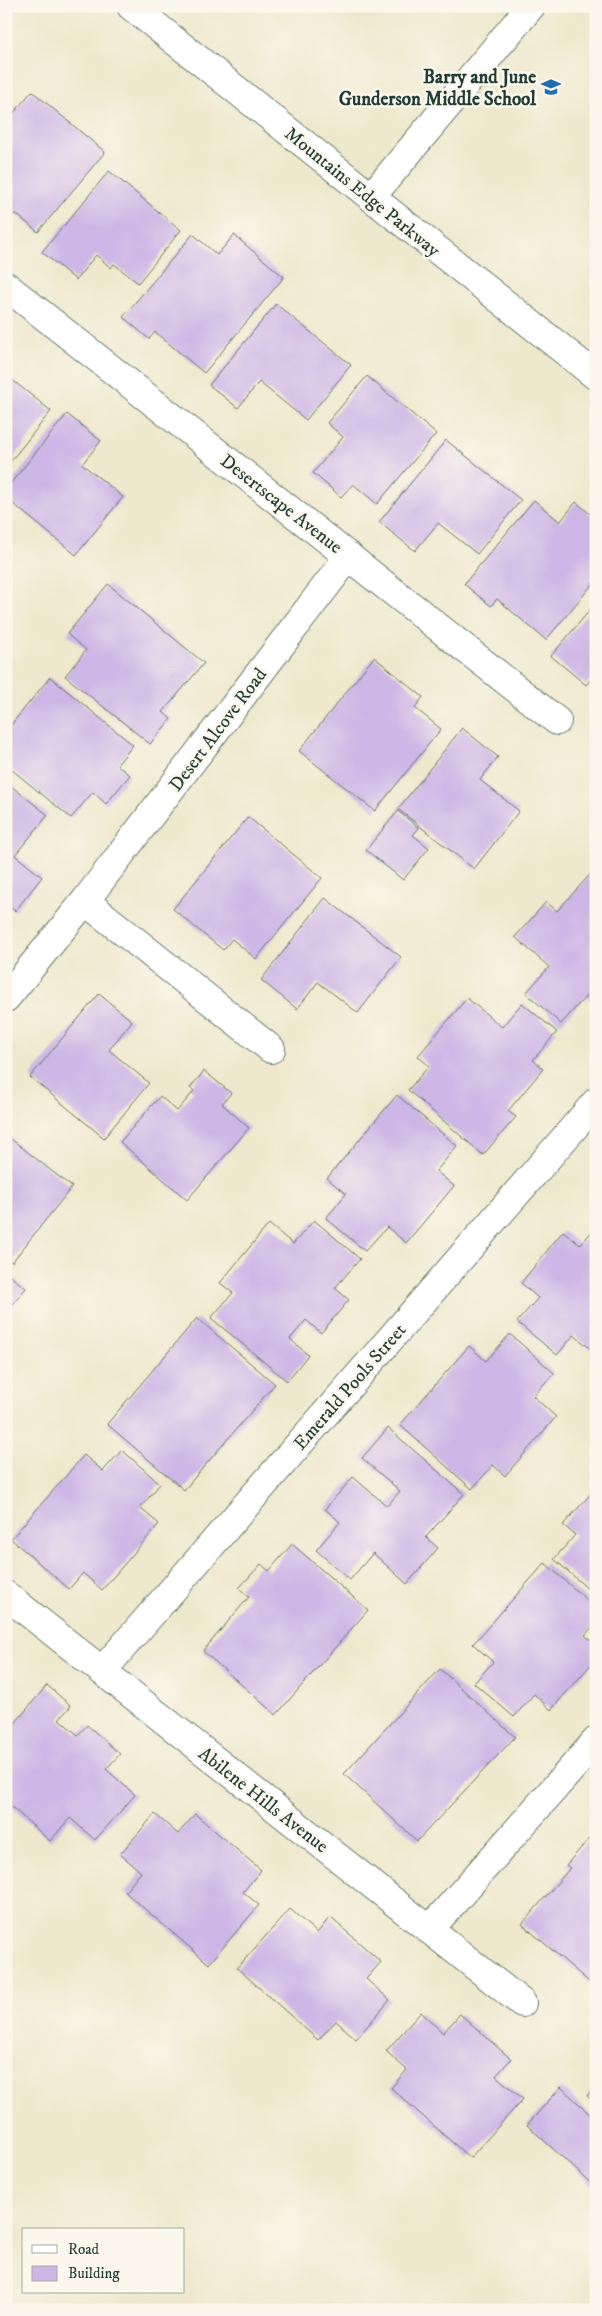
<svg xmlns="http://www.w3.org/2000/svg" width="602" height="2316" viewBox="0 0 602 2316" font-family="'IM FELL DW Pica',serif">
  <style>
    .building { fill: #cdb7e6 }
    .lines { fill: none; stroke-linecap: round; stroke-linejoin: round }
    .minor-casing { stroke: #677969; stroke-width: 30 }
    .minor { stroke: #fff; stroke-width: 28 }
    .labels { text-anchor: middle; stroke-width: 5; stroke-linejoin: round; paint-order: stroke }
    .poi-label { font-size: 19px; font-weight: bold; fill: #1f3d34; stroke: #fbf7ec; text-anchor: end }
    .street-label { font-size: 19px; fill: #1f3d34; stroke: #fbf7ec }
  </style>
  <rect width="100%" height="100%" fill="#fbf7ec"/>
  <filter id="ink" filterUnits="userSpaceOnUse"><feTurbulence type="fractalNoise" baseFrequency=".02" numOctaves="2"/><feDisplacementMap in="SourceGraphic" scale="10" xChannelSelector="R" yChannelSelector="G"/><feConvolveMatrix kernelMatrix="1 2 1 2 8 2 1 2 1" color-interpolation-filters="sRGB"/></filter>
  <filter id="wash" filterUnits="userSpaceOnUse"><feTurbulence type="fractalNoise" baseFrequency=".0096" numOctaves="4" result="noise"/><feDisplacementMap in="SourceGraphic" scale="20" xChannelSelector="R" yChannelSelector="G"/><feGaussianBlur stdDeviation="1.12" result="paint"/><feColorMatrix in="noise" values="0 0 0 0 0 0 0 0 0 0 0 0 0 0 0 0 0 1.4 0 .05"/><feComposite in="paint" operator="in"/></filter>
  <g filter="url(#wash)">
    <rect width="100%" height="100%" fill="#eee8cc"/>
    <g id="blocks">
      <path class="building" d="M32,91L105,152L38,232L15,213L6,223V122Z
        M109,171L181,230L138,283L114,264L111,268L96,255L76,280L42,252Z
        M193,234L217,255L234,235L284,277L204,373L155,332L149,339L123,317Z
        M276,304L351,365L306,420L259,382L238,408L209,385Z
        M6,375L51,411L6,467Z
        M367,376L436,434L377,504L353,484L341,497L313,473L343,437L327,423Z
        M67,414L101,441L82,464L123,497L76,555L6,498V489Z
        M446,440L521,500L477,554L438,523L415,551L379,522Z
        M534,500L560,522L576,502L596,519V580L546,640L497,599L491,606L464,584Z
        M108,584L204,663L163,712L171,719L150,744L65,676L86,650L67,634Z
        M596,603V673L586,685L551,656Z
        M374,657L423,697L415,708L441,729L375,811L299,751Z
        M50,677L133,745L117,765L130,775L106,804L93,792L71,818L6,765V731Z
        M462,728L498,757L480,780L519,811L474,869L398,809Z
        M6,782L48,815L15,855L42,877L15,911L6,904Z
        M398,811L419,828L413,835L429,848L403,880L366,850Z
        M248,817L322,878L256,959L232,939L223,950L173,909Z
        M596,868V1005L586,996L561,1024L526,993L549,967L515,937L546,902L557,911Z
        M325,898L401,957L358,1013L318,982L297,1009L261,980Z
        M99,994L132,1021L109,1050L149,1083L104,1138L30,1077Z
        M467,998L502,1027L522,1003L557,1032L533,1060L543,1069L508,1111L516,1117L483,1155L408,1090L429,1066L418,1056Z
        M204,1071L231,1093L222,1104L249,1128L187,1200L120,1142L160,1096L177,1111L194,1091L190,1088Z
        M397,1095L457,1146L436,1171L454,1186L406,1243L387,1227L365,1251L326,1218L346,1194L327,1178Z
        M6,1135L72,1187L12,1262L6,1258Z
        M314,1220L360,1259L335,1288L349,1300L321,1333L306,1320L290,1339L308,1355L287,1381L211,1318L233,1293L220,1283L269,1224L293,1244Z
        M596,1227V1347L593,1351L574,1335L557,1355L517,1322L538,1298L521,1283L563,1231L580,1245Z
        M6,1273L26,1288L6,1313Z
        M197,1318L275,1384L184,1490L107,1424Z
        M510,1334L554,1373L533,1396L556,1417L505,1476L493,1465L472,1489L400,1425L469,1346L486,1361Z
        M388,1428L464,1494L426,1537L438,1548L407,1584L373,1553L350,1580L316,1550L340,1522L325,1509L353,1477L387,1506L400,1491L362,1458Z
        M122,1450L160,1484L140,1508L159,1524L102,1590L83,1573L69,1589L11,1539L84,1455L103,1471Z
        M596,1488V1596L554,1559L575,1535L563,1525Z
        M292,1544L368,1610L276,1715L203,1651L249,1597L239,1588L261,1564L269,1571Z
        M545,1563L596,1608V1623L585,1635L596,1645V1659L551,1710L534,1694L514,1717L474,1683L493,1662L473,1644Z
        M440,1669L515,1737L417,1841L344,1774Z
        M47,1685L71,1706L59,1719L78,1735L87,1725L120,1754L106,1769L135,1795L95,1840L70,1818L50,1841L6,1802V1734Z
        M155,1814L178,1834L195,1814L261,1870L243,1892L259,1905L209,1964L125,1892L141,1872L120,1854Z
        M596,1831V1988L522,1924L570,1868L566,1865Z
        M290,1909L317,1933L330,1917L381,1962L366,1979L390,2000L356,2039L336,2021L318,2040L237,1968Z
        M421,2012L443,2033L460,2014L511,2059L496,2076L523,2099L470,2158L391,2088L407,2070L386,2051Z
        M596,2086V2103L587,2096Z
        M561,2087L596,2120V2188L527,2125Z"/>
    </g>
  </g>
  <g filter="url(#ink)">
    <use href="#blocks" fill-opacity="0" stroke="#677969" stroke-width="1"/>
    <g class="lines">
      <defs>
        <path id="minor" d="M131,6L596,376
          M371,197L531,6
          M6,286L557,721
          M85,901L271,1049
          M6,998L85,901L349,556
          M6,1595L522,2003
          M102,1671L596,1102
          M429,1930L596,1741"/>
      </defs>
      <use href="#minor" class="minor-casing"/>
      <use href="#minor" class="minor"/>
    </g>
  </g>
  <defs>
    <symbol id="school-bare" viewBox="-9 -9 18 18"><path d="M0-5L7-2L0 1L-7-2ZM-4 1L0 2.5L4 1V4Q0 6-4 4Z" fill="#1f6fb2" stroke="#fbf7ec" stroke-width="2.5" paint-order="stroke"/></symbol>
  </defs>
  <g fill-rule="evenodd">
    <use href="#school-bare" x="537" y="73" width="28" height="28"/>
  </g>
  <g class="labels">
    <g class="poi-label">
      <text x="536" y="83">Barry and June<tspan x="536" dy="22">Gunderson Middle School</tspan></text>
    </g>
    <g class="street-label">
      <text transform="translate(363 191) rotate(39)" y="7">Mountains Edge Parkway</text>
      <text transform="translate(282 503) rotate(38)" y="7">Desertscape Avenue</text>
      <text transform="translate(217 729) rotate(-53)" y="7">Desert Alcove Road</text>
      <text transform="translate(349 1386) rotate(-49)" y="7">Emerald Pools Street</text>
      <text transform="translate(264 1799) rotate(38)" y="7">Abilene Hills Avenue</text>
    </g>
  </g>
  <rect width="602" height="2316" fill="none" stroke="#fbf7ec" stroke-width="25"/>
  <rect x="22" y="2228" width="162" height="65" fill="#fbf7ec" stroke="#a3ada2"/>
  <rect x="32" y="2245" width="25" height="8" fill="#ffffff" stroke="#a3ada2"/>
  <text x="68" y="2254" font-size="15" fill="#1f3d34">Road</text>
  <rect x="32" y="2266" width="25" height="15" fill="#cdb7e6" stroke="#a3ada2"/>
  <text x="68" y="2278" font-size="15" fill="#1f3d34">Building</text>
</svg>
